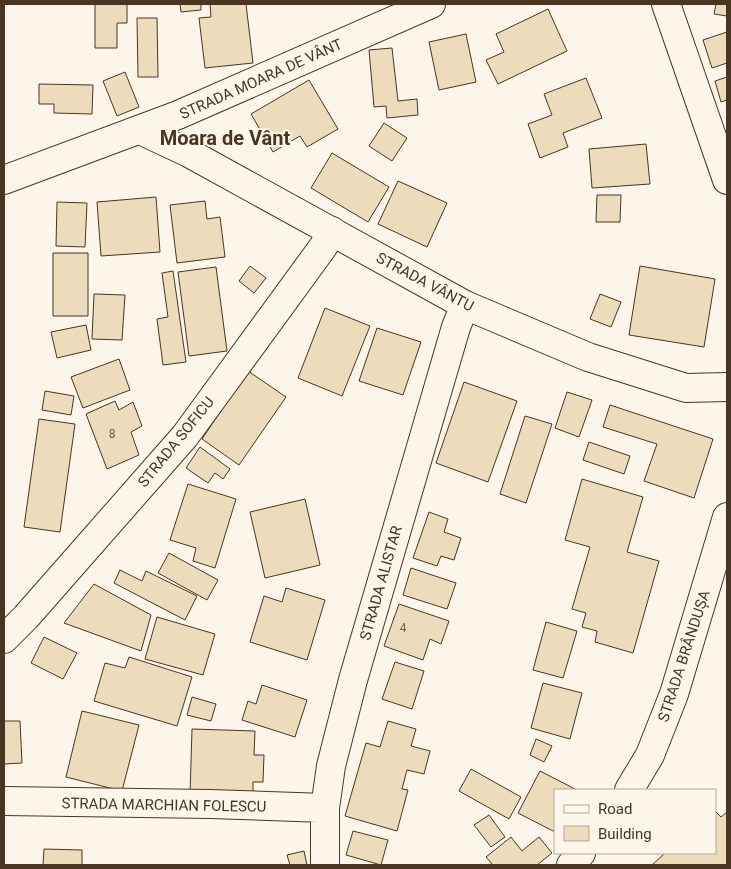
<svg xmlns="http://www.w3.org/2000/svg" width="731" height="869" viewBox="0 0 731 869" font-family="Roboto,sans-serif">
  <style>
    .building { fill: #ecdcbc; stroke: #4a3520 }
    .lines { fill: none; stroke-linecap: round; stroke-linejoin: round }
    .minor-casing { stroke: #4a3520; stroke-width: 30 }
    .secondary-casing { stroke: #4a3520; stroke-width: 30 }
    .minor { stroke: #fbf6e9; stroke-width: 28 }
    .secondary { stroke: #fbf6e9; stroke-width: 28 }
    .labels { text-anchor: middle; stroke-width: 4; stroke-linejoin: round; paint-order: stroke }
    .number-label { font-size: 12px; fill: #725f47 }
    .street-label { font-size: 15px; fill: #4a3520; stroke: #fbf6e9 }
    .district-label { font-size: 20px; font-weight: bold; fill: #4a3520; stroke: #fbf6e9 }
  </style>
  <rect width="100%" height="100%" fill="#fbf6e9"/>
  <path class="building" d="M95,4H127V23H117V48H95Z
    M180,4H201V10L181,12Z
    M210,4H246L253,63L205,68L199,18L211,17Z
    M716,4H727V16L714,14Z
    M548,9L567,51L498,84L486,60L504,52L496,34Z
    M137,18H157L158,77H138Z
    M727,32V63L712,68L703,40Z
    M466,34L476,82L439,90L429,42Z
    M392,48L398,101L417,99L418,115L387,118L386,106L374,107L369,50Z
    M125,72L139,107L117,116L103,81Z
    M727,77V100L721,102L715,81Z
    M586,78L602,118L563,133L568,147L540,158L528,124L552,115L544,94Z
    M309,80L338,129L307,147L300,136L273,152L251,114Z
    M39,84L93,85L92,114L54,113V104H39Z
    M384,123L407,138L392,161L369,146Z
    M646,144L650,184L592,188L589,149Z
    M332,153L389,187L368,222L311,188Z
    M398,181L447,203L427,247L378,224Z
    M597,195H621L620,222H596Z
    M156,197L160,252L101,256L97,202Z
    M205,201L207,219L220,217L225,257L177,263L170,205Z
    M57,202L87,203L85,247L56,246Z
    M53,253H88V316H53Z
    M250,266L266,278L254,293L239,281Z
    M640,266L715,279L704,347L629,335Z
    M216,267L227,351L189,356L178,272Z
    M173,271L186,362L163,365L157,319L168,317L162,273Z
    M94,294L125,295L122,340L92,339Z
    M600,294L621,302L611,327L590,319Z
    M325,308L370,326L342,396L298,378Z
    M86,325L91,350L57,358L51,332Z
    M377,328L421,342L403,395L359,381Z
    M119,359L130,390L83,408L71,377Z
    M248,371L286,397L239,465L202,439Z
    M464,382L517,401L488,482L436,463Z
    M45,391L74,396L71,415L42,410Z
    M567,392L592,400L579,437L555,428Z
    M115,401L119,410L133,402L142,426L131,432L139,455L107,469L86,414Z
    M610,405L713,439L694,498L644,481L657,444L603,427Z
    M525,416L552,424L526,503L500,494Z
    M39,419L75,424L60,532L24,527Z
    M589,442L630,456L624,474L583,460Z
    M200,447L230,469L223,479L215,473L208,483L186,468Z
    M582,479L643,497L627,552L659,561L633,653L595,642L597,631L582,627L586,613L572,609L590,547L565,540Z
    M188,484L236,499L215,568L193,561L196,548L170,540Z
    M305,499L320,565L265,578L250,512Z
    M429,512L448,519L444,532L461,538L454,560L441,556L437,566L413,558Z
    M169,553L218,580L207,600L158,573Z
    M411,568L456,583L447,609L403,595Z
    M120,570L142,581L146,571L197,596L185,620L114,583Z
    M94,584L151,615L141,651L64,623Z
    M286,588L325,600L307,660L250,642L264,596L282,602Z
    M399,604L449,621L441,644L430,639L423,660L384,646Z
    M157,617L215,634L203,675L145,659Z
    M546,622L577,631L563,678L533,670Z
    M44,637L77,653L63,679L31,663Z
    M129,657L192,677L177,726L94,701L105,663L125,668Z
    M395,662L424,671L412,709L382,699Z
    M543,683L582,693L570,739L531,728Z
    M262,685L307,700L295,737L242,720L248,701L256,704Z
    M192,697L216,704L211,721L187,715Z
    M82,711L139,725L122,791L66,777Z
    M4,721H20L22,763L4,764Z
    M388,721L416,729L411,746L430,751L424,774L407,770L402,789L408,790L397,831L345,816L366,743L380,747Z
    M192,729L255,731L254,755H264L263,782H253V797L190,795Z
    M536,739L552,746L544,762L530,755Z
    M471,769L521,797L509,819L459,791Z
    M540,771L577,790H555V832L518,813Z
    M715,811L721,817L727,812V865H652L665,853H715Z
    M489,815L505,837L491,847L474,825Z
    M353,831L388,840L381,865L346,855Z
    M511,837L522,851L539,837L552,853L537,865H493L486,857Z
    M44,849L82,850V865H43Z
    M304,851L307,865H290L287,855Z"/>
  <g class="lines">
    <defs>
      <path id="minor" d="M666,4L727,180
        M4,639L26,617L185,436L323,247L332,231
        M629,790L650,755L674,694L727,517
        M4,801L210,804L325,808
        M325,865V808L331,766L353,680L456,327L465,305
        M571,865L581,853"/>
      <path id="secondary" d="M140,130L189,153L465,305L588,357L686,388L727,387
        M4,180L178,115L431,4"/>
    </defs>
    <use href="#minor" class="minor-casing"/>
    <use href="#secondary" class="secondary-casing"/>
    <use href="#minor" class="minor"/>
    <use href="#secondary" class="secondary"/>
  </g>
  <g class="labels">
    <g class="number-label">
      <text x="112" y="438">8</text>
      <text x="403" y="632">4</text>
    </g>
    <g class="street-label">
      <text transform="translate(261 79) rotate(-24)" y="5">STRADA MOARA DE VÂNT</text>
      <text transform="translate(425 282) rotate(28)" y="5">STRADA VÂNTU</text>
      <text transform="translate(176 442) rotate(-51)" y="5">STRADA SOFICU</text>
      <text transform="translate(381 583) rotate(-74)" y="5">STRADA ALISTAR</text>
      <text transform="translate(684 656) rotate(-72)" y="5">STRADA BRÂNDUȘA</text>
      <text transform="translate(164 805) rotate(1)" y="5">STRADA MARCHIAN FOLESCU</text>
    </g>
    <g class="district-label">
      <text x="225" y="145">Moara de Vânt</text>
    </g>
  </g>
  <rect width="731" height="869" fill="none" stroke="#4a3520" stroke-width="10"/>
  <rect x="554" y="789" width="162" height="65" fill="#fbf6e9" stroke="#b4a999"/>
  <rect x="564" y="805" width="25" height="8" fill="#fbf6e9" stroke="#b4a999"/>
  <text x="598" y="814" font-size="15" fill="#4a3520">Road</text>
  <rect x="564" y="826" width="25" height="15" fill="#ecdcbc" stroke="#b4a999"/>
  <text x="598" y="839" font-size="15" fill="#4a3520">Building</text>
</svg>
